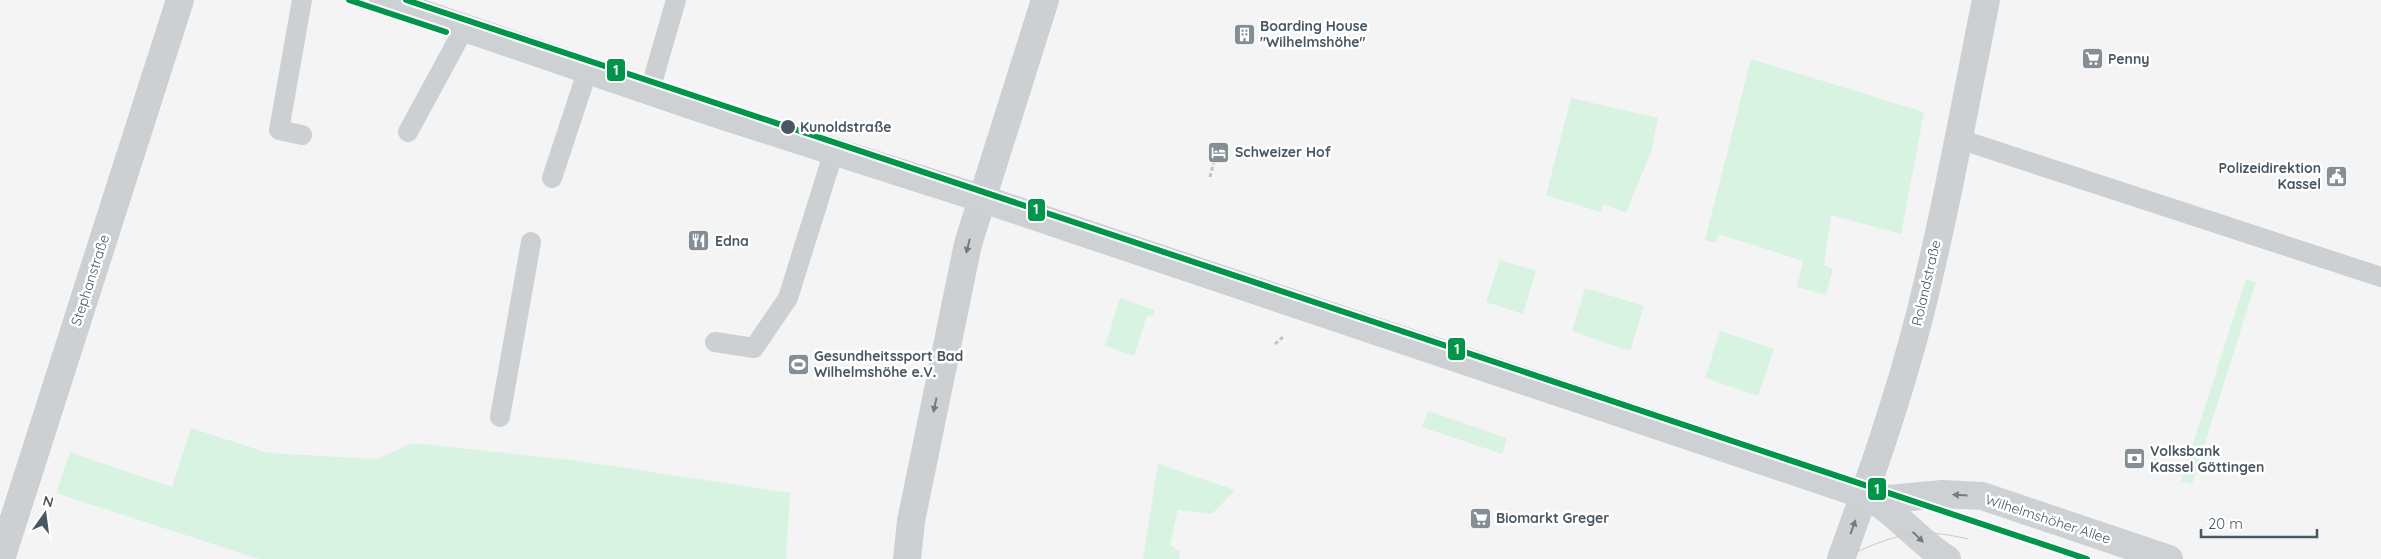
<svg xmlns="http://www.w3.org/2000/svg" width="2381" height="559" viewBox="0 0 2381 559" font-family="Quicksand,sans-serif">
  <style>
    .green { fill: #d8f3e2 }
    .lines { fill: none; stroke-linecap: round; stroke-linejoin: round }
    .path { stroke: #bac8c4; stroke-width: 3; stroke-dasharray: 4 2.5; stroke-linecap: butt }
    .lane { stroke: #cdd0d3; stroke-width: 20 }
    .street { stroke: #cdd0d3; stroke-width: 28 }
    .secondary { stroke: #ced1d4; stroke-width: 28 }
    .tram { stroke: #c9cacc; stroke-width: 1 }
    .tram-1-casing { stroke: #fff; stroke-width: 10 }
    .tram-1 { stroke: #00954b; stroke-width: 6 }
    .oneway { fill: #717b84 }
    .oneway2 { fill: #717c84 }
    .stop-dot { fill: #495762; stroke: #fff; stroke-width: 2 }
    .labels { text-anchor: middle; stroke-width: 5; stroke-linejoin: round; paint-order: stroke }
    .poi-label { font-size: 14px; font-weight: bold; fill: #495762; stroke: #fff; text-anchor: start }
    .stop-label { font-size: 14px; font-weight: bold; fill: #495762; stroke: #fff; text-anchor: start }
    .street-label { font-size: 14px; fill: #495762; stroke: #fff }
    .line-badge { stroke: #fff; stroke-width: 2 }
    .badge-label { font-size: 14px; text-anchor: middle; font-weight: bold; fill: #fff }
  </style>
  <rect width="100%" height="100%" fill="#f4f4f4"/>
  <path class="green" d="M1751,59L1924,112L1901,234L1831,215L1824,265L1833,269L1826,295L1797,287L1803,261L1719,234L1716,243L1705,240Z
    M1571,98L1658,118L1651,152L1626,213L1604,204L1600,212L1546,195Z
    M1500,260L1536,271L1523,314L1486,302Z
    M2246,279L2256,282L2192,484L2181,481Z
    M1585,288L1644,306L1630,351L1572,331Z
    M1120,298L1155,310L1153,316L1147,315L1134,356L1105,346Z
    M1720,331L1774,349L1758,396L1705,378Z
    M1428,411L1507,438L1502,454L1422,427Z
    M191,428L268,453L377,459L412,443L579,461L790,493L786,559H259L56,493L70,452L172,487Z
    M1158,464L1235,490L1212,514L1178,510L1170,545L1180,551L1179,559H1143Z"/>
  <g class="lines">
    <path class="path" d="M1210,177L1214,161
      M1275,344L1284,336"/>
    <path class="lane" d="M302,0L279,130L302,135
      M650,90L676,0
      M408,132L465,27
      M1959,139L2381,277
      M552,178L588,69
      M715,342L754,348L788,298L834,151
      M500,417L531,242"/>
    <path class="street" d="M1,559L180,0
      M907,559L911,521L968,244L1045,0
      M1841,559C1870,479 1899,397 1920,314C1946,210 1965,105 1986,0"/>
    <path class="secondary" d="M383,0L711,112L983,199L1864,495C1896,510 1917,541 1947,559
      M1868,495L1889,499L1942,494L1982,496L2169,559"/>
    <path class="tram" d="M1846,559C1854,552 1864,549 1873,545C1911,530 1928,530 1968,539"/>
    <defs>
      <path id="tram-1" d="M349,0L446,32
        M406,0L2087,559"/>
    </defs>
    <use href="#tram-1" class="tram-1-casing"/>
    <use href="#tram-1" class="tram-1"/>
  </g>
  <defs><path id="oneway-solid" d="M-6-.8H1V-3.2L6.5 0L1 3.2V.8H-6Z" transform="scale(1.25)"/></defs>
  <g class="oneway">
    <use href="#oneway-solid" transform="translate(968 246) rotate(104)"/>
    <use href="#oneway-solid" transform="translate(935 405) rotate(102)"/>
    <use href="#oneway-solid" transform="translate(1853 527) rotate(-70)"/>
  </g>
  <g class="oneway2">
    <use href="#oneway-solid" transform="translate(1960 495) rotate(-177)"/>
    <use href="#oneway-solid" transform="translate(1918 537) rotate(44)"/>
  </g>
  <defs>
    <symbol id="building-square" viewBox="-11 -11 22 22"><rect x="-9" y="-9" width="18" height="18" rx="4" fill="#858e95" stroke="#fff"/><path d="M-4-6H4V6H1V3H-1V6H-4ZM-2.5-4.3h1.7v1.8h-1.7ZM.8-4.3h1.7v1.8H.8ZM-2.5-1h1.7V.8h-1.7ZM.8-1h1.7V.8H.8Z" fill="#fff"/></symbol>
    <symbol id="supermarket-square" viewBox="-11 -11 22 22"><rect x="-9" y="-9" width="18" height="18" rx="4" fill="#858e95" stroke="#fff"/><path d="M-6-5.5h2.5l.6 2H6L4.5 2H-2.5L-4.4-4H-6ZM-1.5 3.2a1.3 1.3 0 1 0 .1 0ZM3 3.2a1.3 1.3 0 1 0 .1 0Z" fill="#fff"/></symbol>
    <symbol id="hotel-square" viewBox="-11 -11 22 22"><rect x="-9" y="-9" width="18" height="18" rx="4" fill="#858e95" stroke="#fff"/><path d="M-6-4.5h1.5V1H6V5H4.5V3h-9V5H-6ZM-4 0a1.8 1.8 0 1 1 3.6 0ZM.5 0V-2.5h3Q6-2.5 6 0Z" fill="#fff"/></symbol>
    <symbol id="civic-square" viewBox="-11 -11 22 22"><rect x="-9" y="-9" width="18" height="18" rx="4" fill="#858e95" stroke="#fff"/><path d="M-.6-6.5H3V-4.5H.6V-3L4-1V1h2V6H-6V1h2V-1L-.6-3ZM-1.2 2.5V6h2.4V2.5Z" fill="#fff"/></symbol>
    <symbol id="restaurant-square" viewBox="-11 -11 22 22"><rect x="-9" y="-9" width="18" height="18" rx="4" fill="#858e95" stroke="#fff"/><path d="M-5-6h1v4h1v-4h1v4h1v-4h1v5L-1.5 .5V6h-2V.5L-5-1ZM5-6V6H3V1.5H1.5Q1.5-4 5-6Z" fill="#fff"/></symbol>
    <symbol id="stadium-square" viewBox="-11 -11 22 22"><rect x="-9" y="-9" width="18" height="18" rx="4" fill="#858e95" stroke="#fff"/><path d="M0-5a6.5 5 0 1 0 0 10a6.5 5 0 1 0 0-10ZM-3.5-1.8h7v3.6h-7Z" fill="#fff"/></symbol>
    <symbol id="bank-square" viewBox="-11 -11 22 22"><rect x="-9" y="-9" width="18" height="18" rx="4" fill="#858e95" stroke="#fff"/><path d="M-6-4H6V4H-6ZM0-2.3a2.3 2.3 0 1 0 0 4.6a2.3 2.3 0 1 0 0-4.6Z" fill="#fff"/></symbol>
  </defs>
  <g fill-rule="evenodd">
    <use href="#building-square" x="1232" y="22" width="25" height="25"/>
    <use href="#supermarket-square" x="2080" y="46" width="25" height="25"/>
    <use href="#hotel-square" x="1206" y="140" width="25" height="25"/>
    <use href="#civic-square" x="2324" y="164" width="25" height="25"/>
    <use href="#restaurant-square" x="686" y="228" width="25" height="25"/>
    <use href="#stadium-square" x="786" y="352" width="25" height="25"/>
    <use href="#bank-square" x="2122" y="446" width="25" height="25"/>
    <use href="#supermarket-square" x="1468" y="506" width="25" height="25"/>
  </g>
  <circle class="stop-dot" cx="788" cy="127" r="8"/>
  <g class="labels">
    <g class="poi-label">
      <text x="1260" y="31">Boarding House<tspan x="1260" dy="16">"Wilhelmshöhe"</tspan></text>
      <text x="2108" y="64">Penny</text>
      <text x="1235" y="157">Schweizer Hof</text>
      <text x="2321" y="173" text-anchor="end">Polizeidirektion<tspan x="2321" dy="16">Kassel</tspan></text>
      <text x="715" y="246">Edna</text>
      <text x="814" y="361">Gesundheitssport Bad<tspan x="814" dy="16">Wilhelmshöhe e.V.</tspan></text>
      <text x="2150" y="456">Volksbank<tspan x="2150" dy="16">Kassel Göttingen</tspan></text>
      <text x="1496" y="523">Biomarkt Greger</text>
    </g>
    <g class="stop-label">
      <text x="800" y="132">Kunoldstraße</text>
    </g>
    <g class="street-label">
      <text transform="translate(90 280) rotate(-72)" y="5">Stephanstraße</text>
      <text transform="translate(1926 283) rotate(-77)" y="5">Rolandstraße</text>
      <text transform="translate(2048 519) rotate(18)" y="5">Wilhelmshöher Allee</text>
    </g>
  </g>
  <g class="line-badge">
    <rect x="606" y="58" width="20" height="24" rx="5" fill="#00954b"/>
    <rect x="1027" y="198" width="19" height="24" rx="5" fill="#00954b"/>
    <rect x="1447" y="337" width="19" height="24" rx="5" fill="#00954b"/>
    <rect x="1867" y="477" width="20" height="24" rx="5" fill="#00954b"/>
  </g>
  <g class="badge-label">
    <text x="616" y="75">1</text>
    <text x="1036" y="214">1</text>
    <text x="1457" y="354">1</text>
    <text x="1877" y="494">1</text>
  </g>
  <g transform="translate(45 514) rotate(14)" stroke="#ffffff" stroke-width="4" paint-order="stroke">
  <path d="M0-4L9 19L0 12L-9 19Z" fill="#495762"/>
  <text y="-8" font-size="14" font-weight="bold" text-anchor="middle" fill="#495762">N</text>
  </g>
  <path d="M2201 529v8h116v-8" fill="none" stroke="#495762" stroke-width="2.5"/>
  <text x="2208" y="529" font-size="15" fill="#495762" stroke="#ffffff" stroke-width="4" paint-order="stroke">20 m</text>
</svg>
